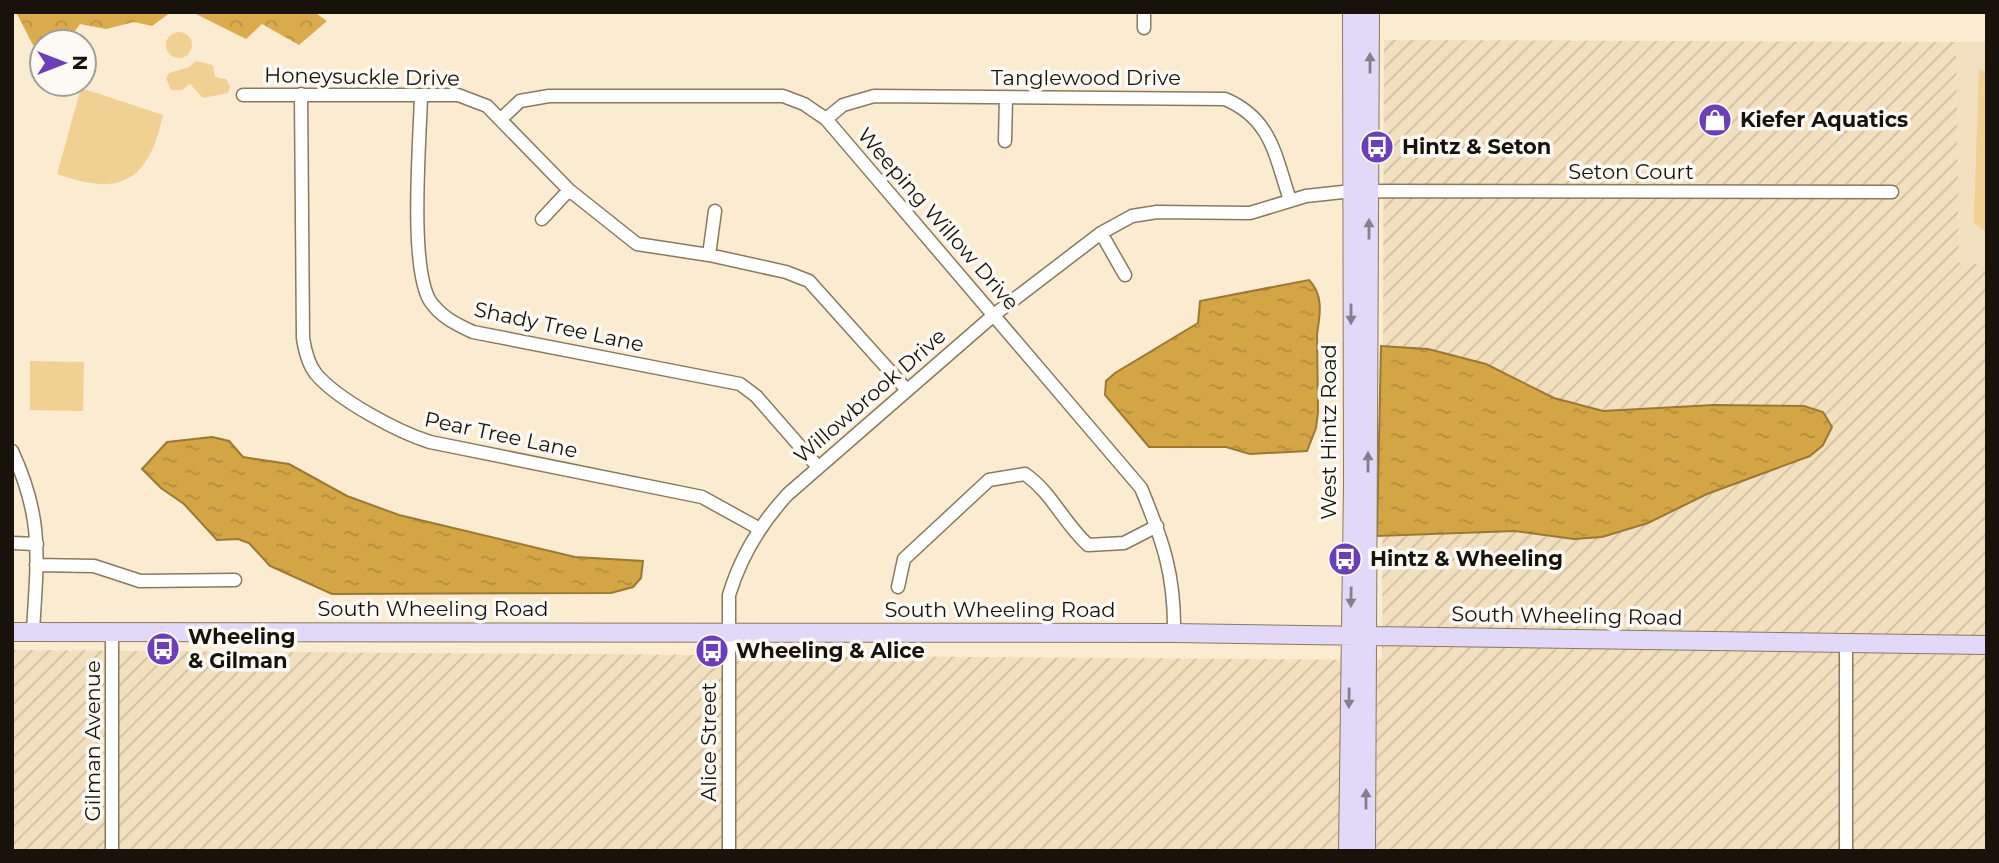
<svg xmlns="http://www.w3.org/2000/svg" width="1999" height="863" viewBox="0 0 1999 863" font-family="Montserrat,sans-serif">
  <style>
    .built { fill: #f2dfbe }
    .industrial { fill: url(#industrial-furrows) }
    .forest { fill: url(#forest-crowns) }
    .park { fill: #f1d093 }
    .water { fill: url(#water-ripples); stroke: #9b7933; stroke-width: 2 }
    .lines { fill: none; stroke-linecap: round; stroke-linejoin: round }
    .minor-casing { stroke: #877a62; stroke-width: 15 }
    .secondary-casing { stroke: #877a62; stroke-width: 20 }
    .minor { stroke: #fff; stroke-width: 12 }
    .secondary { stroke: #e1d9f7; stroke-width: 18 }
    .oneway { fill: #87808c }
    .labels { text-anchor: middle; stroke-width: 7; stroke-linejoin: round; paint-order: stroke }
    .street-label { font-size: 21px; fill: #18130a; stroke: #fdfaf5 }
    .poi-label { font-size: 21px; font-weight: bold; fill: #18130a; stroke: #fdfaf5; text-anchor: start }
  </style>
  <defs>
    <pattern id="industrial-furrows" width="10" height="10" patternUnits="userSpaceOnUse" patternTransform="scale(1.75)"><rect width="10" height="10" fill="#f2dfbe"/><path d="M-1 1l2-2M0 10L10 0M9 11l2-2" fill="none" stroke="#cfbea2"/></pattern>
    <pattern id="forest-crowns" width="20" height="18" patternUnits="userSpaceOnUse" patternTransform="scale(1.75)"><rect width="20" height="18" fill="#daab4c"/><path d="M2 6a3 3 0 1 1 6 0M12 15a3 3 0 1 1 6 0" fill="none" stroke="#ba9241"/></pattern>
    <pattern id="water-ripples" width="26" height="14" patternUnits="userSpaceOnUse" patternTransform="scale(1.75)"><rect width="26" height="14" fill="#d3a545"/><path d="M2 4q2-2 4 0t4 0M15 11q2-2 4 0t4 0" fill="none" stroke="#b48d3b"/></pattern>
  </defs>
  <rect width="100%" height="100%" fill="#faebd1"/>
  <path class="built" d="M1956,42H1987V264H1959Z"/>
  <path class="industrial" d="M1384,40L1956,42L1959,263L1987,264V851H12V650L1382,660Z"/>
  <path class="forest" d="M16,12H171L152,26L134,22L106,29L80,24L67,42H42V49L33,45Z
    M192,12H314L327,21L299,45L262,24L246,39Z"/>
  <path class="park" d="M166 45a13 13 0 1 1 26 0a13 13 0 1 1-26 0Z
    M196,61L213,65L215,77L226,79L230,87L228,93L203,98L190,84L182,90H171L166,78L169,73L189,67Z
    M1979,69L1987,72V232L1974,223Z
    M81,88L163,115C148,181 123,197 57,174Z
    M30,361L84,362L83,411L30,410Z"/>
  <path class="water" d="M1309,280C1324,295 1320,315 1317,334L1318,412L1316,428L1307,451L1250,454L1226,447H1149L1105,395L1106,381L1115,373L1198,323L1200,301Z
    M1381,346L1428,349L1486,364L1554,398L1603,411L1714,405L1804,406L1823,412L1832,427L1823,445L1810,456L1707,494L1648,523L1602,537L1574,539L1515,531L1377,536Z
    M212,437L229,441L243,457L289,464L347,496L399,515L575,557L643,561L641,578L633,587L611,593L332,594L270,566L249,543L238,539L217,540L184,504L161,488L142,469L167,442Z"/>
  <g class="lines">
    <defs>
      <path id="minor" d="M1144,12V28
        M301,94L303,338C305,351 308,364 316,374C338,400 398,432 430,442L702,497L760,529
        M243,95H458L487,106L569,190L637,244L709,255L786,272L809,281L906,389
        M421,95C420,141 409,266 430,301C441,317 456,324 473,332L740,384L756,396L818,467
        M502,118L520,101L549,96H783L804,104L826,119L1141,488C1163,541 1175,575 1174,633
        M826,119L843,105L874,96L1225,99C1272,119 1275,156 1290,200
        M1005,141L1006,97
        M542,219L569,190
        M1101,233L1125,275
        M709,255L715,211
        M12,451C44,520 37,558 33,632
        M12,543L37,544
        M36,565L94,566L140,581L235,580
        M898,587L904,559L989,480L1025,474C1053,494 1062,521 1088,545L1124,543L1157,526
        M112,851V631
        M729,851V595C741,556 760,524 788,494L995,314L1101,233L1132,216L1157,212L1250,213L1306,196L1352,191L1892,192
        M1846,851V643"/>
      <path id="secondary" d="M12,632L1174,633L1987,645
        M1348,851L1353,484L1352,12
        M1366,851L1370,12"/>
    </defs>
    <use href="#minor" class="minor-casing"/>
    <use href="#secondary" class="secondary-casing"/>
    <use href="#minor" class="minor"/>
    <use href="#secondary" class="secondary"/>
  </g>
  <defs><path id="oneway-solid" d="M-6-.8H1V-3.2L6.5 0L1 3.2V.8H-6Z" transform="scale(1.75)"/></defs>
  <g class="oneway">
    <use href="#oneway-solid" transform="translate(1370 63) rotate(-90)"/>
    <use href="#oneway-solid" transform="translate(1369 229) rotate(-90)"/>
    <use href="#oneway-solid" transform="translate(1351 314) rotate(90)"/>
    <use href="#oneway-solid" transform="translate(1368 462) rotate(-90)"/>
    <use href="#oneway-solid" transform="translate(1351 597) rotate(91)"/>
    <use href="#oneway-solid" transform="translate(1349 698) rotate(91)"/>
    <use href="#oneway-solid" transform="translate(1366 799) rotate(-90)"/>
  </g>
  <defs>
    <symbol id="shop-disc" viewBox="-11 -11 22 22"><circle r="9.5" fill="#6a3fb7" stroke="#fdfaf5"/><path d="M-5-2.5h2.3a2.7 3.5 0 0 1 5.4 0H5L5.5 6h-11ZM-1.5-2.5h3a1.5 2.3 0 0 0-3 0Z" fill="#fff"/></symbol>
    <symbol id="bus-disc" viewBox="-11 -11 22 22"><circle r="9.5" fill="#6a3fb7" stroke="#fdfaf5"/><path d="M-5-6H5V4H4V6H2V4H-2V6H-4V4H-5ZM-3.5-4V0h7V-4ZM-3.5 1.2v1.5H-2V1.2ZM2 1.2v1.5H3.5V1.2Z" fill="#fff"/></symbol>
  </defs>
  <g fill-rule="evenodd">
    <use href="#shop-disc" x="1696" y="101" width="38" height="38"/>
    <use href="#bus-disc" x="1358" y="128" width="38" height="38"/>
    <use href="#bus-disc" x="1326" y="540" width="38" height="38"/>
    <use href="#bus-disc" x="144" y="630" width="38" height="38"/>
    <use href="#bus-disc" x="693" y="632" width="38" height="38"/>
  </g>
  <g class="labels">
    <g class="street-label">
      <text transform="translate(362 77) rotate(1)" y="7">Honeysuckle Drive</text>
      <text x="1086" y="85">Tanglewood Drive</text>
      <text x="1631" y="179">Seton Court</text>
      <text transform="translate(938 219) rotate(49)" y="7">Weeping Willow Drive</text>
      <text transform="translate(559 327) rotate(12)" y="7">Shady Tree Lane</text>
      <text transform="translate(870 396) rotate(-41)" y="7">Willowbrook Drive</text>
      <text transform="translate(1329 432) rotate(-90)" y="7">West Hintz Road</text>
      <text transform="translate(501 435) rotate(12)" y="7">Pear Tree Lane</text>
      <text x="433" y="616">South Wheeling Road</text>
      <text x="1000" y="617">South Wheeling Road</text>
      <text transform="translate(1567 616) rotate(1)" y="7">South Wheeling Road</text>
      <text transform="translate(93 741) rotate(-90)" y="7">Gilman Avenue</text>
      <text transform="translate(709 742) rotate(-90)" y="7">Alice Street</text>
    </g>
    <g class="poi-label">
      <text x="1740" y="127">Kiefer Aquatics</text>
      <text x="1402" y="154">Hintz &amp; Seton</text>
      <text x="1370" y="566">Hintz &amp; Wheeling</text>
      <text x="188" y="644">Wheeling<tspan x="188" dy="24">&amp; Gilman</tspan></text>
      <text x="736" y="658">Wheeling &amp; Alice</text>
    </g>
  </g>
  <rect width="1999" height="863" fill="none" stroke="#18130a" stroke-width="28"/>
  <g transform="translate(63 63) rotate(90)"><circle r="33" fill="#fdfaf5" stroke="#a19e97" stroke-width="2"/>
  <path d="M0-5L12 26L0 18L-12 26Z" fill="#6a3fb7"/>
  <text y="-10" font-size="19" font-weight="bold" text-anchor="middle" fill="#18130a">N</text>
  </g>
</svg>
